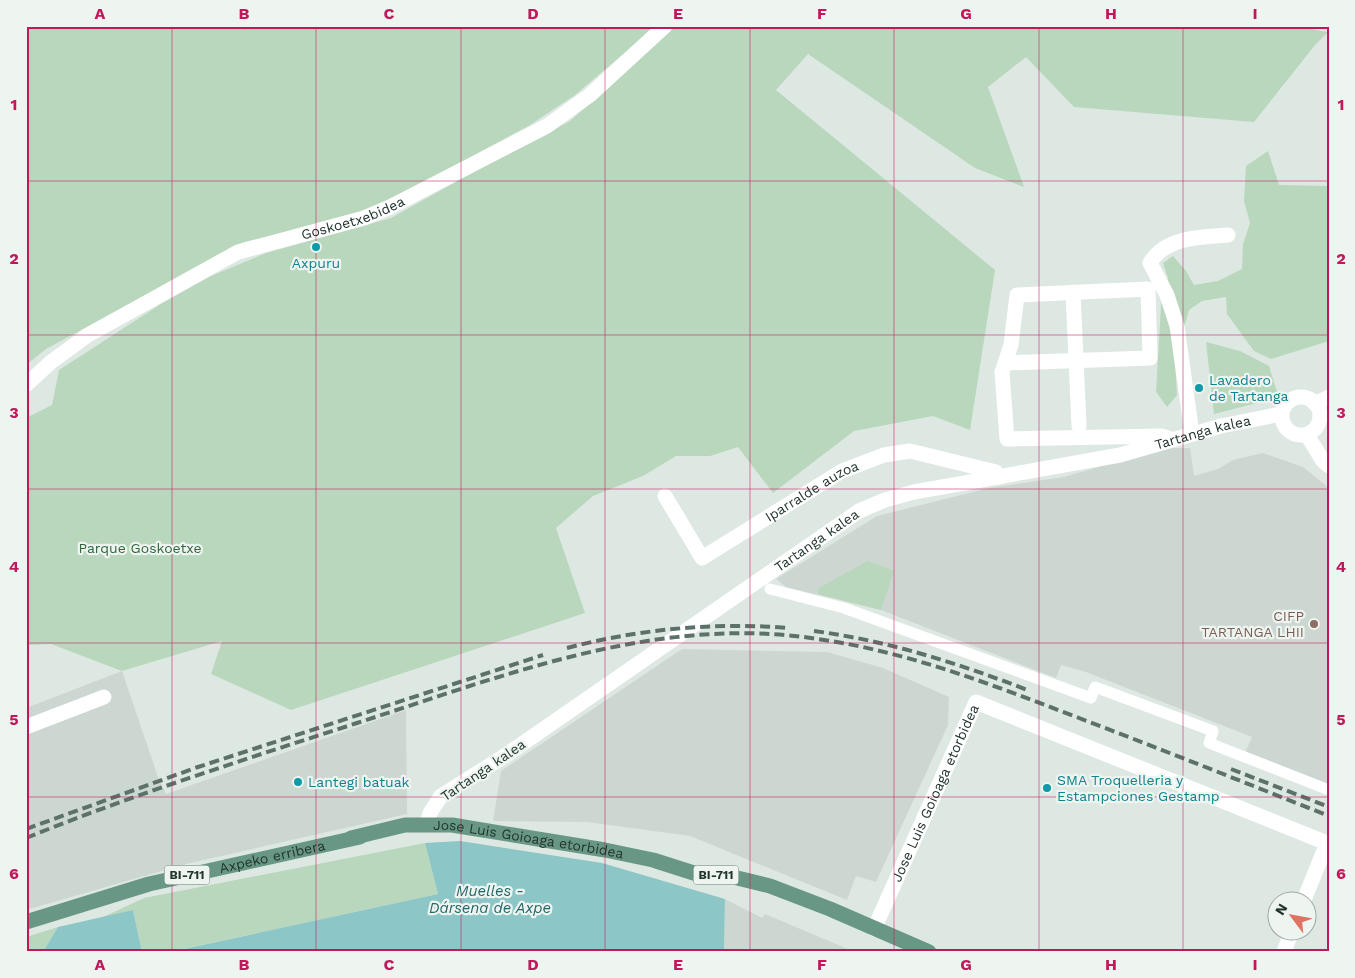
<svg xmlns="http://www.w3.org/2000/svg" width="1355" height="978" viewBox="0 0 1355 978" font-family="'Work Sans',sans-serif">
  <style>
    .built { fill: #cdd7d1 }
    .green { fill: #b9d7bd }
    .water { fill: #8cc6c7 }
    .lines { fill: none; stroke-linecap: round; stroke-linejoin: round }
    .pedestrian { stroke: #fff; stroke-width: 11 }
    .minor { stroke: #fff; stroke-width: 15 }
    .primary { stroke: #689885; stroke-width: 15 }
    .rail { stroke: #5c7169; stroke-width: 4; stroke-dasharray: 10 5; stroke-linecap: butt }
    .grid { fill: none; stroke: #c2185b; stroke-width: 1; stroke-opacity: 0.55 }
    .culture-dot { fill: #0f9aa8; stroke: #eef5f1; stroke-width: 2 }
    .education-dot { fill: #8d6e63; stroke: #eef5f1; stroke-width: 2 }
    .labels { text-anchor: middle; stroke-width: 4.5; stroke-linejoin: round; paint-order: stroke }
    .shield { fill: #eef5f1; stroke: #5f6f68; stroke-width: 1 }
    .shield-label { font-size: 12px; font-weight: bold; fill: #22352d }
    .street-label { font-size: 14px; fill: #22352d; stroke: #eef5f1 }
    .culture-label { font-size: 14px; fill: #0d838f; stroke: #eef5f1; text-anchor: start }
    .park-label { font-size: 14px; fill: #31673f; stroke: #eef5f1 }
    .education-label { font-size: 14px; fill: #785e54; stroke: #eef5f1; text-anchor: end }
    .water-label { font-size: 15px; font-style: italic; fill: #246769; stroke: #eef5f1 }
    .neatline { fill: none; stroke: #c2185b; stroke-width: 2 }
    .grid-label { font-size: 16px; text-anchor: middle; font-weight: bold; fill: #c2185b }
  </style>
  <rect width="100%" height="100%" fill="#dee8e2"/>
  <path class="built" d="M1164,448H1190L1194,476L1218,469L1233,460L1263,453L1303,467L1329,488V789L1245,753L1252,737L1086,672L1061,665L1056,678L881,610L786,587L776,579L877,516L989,488L1064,477Z
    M682,649L827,652L883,668L949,697L948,725L876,882L856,876L847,900L690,836L587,822L493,821L501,771Z
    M122,671L158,777L166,794L406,710L407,814L186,864L26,910V708Z
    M725,899L762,918L765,914L855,952H724Z"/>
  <path class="green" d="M26,26H656L575,95L530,125L363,215L244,242L46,349L26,365Z
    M676,26H1294L1328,32L1315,45L1254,122L1074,107L1026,57L988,87L1024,187L975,168L808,54L776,90L995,270L970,430L933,416L854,431L773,493L738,447L710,456H676L643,476L593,496L556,528L585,613L291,710L211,674L222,641L122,671L51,644L26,645V418L52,405L59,370L161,304L211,276L266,253L391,218L497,159L570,121Z
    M1268,151L1279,185L1329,186V341L1271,359L1254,351L1227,314L1226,297L1202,301L1189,310L1175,360L1177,395L1167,407L1156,392L1161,305L1168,278L1163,263L1173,256L1186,271L1194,285L1218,281L1242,269L1243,244L1250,223L1244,201L1246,166Z
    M1206,342L1240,351L1269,366L1277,392L1257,403L1214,414Z
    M868,561L894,571L881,610L818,594V588Z
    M425,843L438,894L169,952H142L133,910L101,918L144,898Z
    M58,927L43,952H26V937Z"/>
  <path class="water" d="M460,841L602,863L725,899L724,952H170L438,894L425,843Z
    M133,910L142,952H43L58,927Z"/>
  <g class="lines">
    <path class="pedestrian" d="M770,589L844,608L1091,698L1095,687L1213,731L1209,743L1329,790"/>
    <g class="minor">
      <path d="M1073,292L1079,426"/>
      <path d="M1005,363L1150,358L1148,289L1017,295L1011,345L1002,372L1007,439L1161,436L1168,438"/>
      <path id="s1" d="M26,385L51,362L88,335L238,252L364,218L390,207L547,126L590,95L665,26"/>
      <circle cx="1301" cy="416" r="19"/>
      <path d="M1315,404L1329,397"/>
      <path d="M1192,434L1177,326L1167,295L1150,263C1165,237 1200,237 1228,235"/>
      <path d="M1307,435L1323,461L1329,466"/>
      <path id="s2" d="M665,496L702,558L842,471L884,455L910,451L996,472L999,477"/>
      <path d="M26,727L104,697"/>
      <path id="s3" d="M427,824L430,813L441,796L503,757L859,511L885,500L914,492L1120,455L1221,426L1281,414"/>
      <path id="s4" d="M874,929L976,702L1327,843L1304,900"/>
      <path d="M1284,952L1292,930"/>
    </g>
    <g class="primary">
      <path id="s5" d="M351,838L405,825H452L605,850L653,860L700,875H725L770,886L830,909L929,952"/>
      <path id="s6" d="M26,922L149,884L360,837"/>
    </g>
    <path class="rail" d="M814,631C890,641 960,664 1030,691
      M567,648C639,629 715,622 789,628
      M1231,769L1329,807
      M26,829L198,767L543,655
      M26,838C135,794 246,759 357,723C506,675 658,614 818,639C909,652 993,685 1079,718C1163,750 1246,783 1329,816"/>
  </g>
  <path class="grid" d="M172,26V952M316,26V952M461,26V952M605,26V952M750,26V952M894,26V952M1039,26V952M1183,26V952M26,181H1329M26,335H1329M26,489H1329M26,643H1329M26,797H1329"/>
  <g class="culture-dot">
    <circle cx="316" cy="247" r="5"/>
    <circle cx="1199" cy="388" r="5"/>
    <circle cx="298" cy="782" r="5"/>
    <circle cx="1047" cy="788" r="5"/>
  </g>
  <circle class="education-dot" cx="1314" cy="624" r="5"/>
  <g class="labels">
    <g class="shield">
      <rect x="164.5" y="865.5" width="45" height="19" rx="4"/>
      <rect x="693.5" y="865.5" width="45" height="19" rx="4"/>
    </g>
    <g class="shield-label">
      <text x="187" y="879">BI-711</text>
      <text x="716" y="879">BI-711</text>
    </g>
    <g class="street-label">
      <text dy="5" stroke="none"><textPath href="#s1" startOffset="371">Goskoetxebidea</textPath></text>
      <text dy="5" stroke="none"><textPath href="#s3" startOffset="891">Tartanga kalea</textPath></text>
      <text dy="5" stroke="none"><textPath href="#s2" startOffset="201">Iparralde auzoa</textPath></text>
      <text dy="5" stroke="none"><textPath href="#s3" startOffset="486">Tartanga kalea</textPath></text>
      <text transform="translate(483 770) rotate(-34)" y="5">Tartanga kalea</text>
      <text dy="5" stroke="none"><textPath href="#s4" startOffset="149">Jose Luis Goioaga etorbidea</textPath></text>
      <text dy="5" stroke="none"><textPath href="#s5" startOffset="180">Jose Luis Goioaga etorbidea</textPath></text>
      <text dy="5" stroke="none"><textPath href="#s6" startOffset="255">Axpeko erribera</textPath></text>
    </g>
    <g class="culture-label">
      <text x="316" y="268" text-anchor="middle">Axpuru</text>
      <text x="1209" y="385">Lavadero<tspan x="1209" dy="16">de Tartanga</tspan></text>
      <text x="1057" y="785">SMA Troquelleria y<tspan x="1057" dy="16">Estampciones Gestamp</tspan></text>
      <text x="308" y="787">Lantegi batuak</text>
    </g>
    <g class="park-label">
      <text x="140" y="553">Parque Goskoetxe</text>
    </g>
    <g class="education-label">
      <text x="1304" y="621">CIFP<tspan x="1304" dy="16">TARTANGA LHII</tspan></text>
    </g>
    <g class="water-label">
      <text x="490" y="896">Muelles -<tspan x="490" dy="17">Dársena de Axpe</tspan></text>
    </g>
  </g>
  <rect width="1355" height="978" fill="none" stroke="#eef5f1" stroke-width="55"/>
  <g transform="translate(1292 916) rotate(302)"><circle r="24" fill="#eef5f1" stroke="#9ca8a3"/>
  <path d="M0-4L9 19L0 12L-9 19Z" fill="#e07264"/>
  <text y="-8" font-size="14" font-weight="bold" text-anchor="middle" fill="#22352d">N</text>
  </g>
  <rect x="28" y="28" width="1300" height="922" class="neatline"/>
  <g class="grid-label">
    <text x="100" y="19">A</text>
    <text x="244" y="19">B</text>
    <text x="389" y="19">C</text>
    <text x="533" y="19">D</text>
    <text x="678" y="19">E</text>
    <text x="822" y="19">F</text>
    <text x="966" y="19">G</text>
    <text x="1111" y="19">H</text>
    <text x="1255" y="19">I</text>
    <text x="14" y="110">1</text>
    <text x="1341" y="110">1</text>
    <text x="14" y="264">2</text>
    <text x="1341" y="264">2</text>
    <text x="14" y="418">3</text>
    <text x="1341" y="418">3</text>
    <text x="14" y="572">4</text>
    <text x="1341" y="572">4</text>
    <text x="14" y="725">5</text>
    <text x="1341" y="725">5</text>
    <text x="14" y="879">6</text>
    <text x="1341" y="879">6</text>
    <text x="100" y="970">A</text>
    <text x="244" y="970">B</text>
    <text x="389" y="970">C</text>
    <text x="533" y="970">D</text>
    <text x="678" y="970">E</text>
    <text x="822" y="970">F</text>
    <text x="966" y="970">G</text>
    <text x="1111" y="970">H</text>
    <text x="1255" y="970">I</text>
  </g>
</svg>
